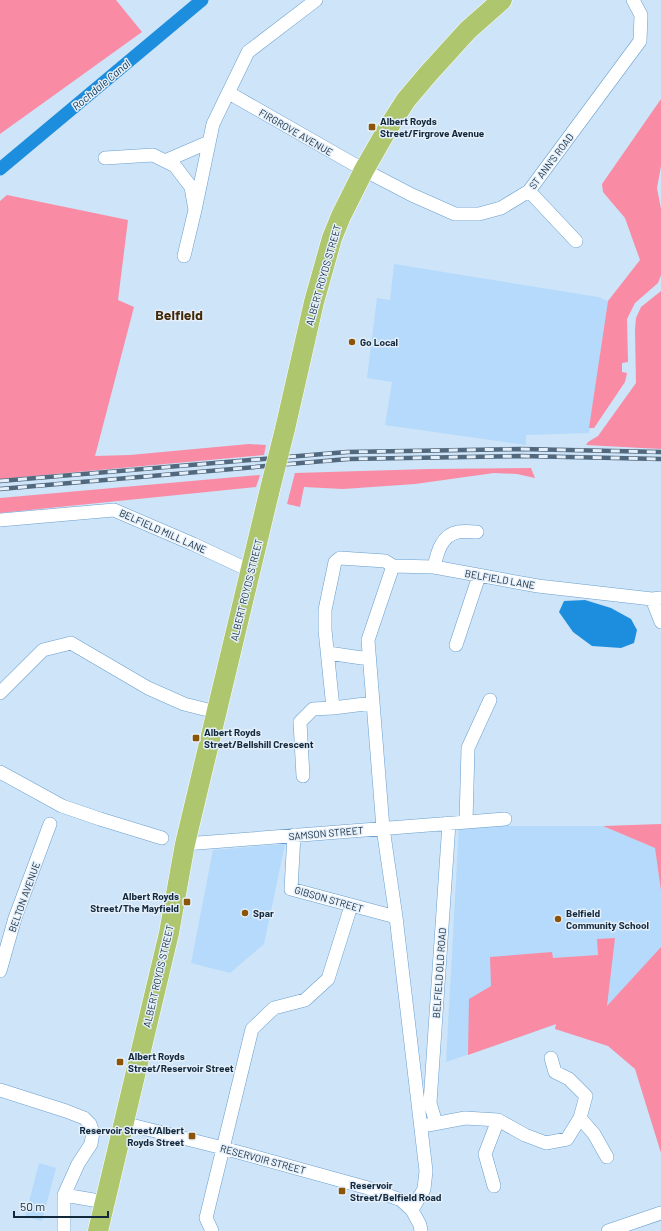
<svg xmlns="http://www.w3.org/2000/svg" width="661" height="1231" viewBox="0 0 661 1231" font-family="Barlow,sans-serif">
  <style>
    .built { fill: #b5dafb }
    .green { fill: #f98ba4 }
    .water { fill: #1d8edd }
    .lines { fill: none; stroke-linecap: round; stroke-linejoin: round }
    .canal { stroke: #1d8edd; stroke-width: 13 }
    .minor-casing { stroke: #699fce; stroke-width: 14 }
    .primary-casing { stroke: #fff; stroke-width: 21 }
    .minor { stroke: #fff; stroke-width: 13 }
    .primary { stroke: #aec76e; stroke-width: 20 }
    .rail-casing { stroke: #52687c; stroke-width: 4.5 }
    .rail { stroke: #e4effa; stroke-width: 3; stroke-dasharray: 9; stroke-linecap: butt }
    .primary-bridge-casing { stroke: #fff; stroke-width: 21; stroke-linecap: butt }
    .primary-bridge { stroke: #aec76e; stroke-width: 20 }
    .poi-dot { fill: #8b5407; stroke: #e4effa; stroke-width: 1.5 }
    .labels { text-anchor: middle; stroke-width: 3; stroke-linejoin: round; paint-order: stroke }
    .poi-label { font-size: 10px; font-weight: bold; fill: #12283b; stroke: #e4effa; text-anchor: start }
    .street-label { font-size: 10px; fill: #12283b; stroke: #e4effa }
    .water-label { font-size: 11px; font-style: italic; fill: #083353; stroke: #e4effa }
    .district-label { font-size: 14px; font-weight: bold; fill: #432808; stroke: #e4effa }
  </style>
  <rect width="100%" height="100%" fill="#cee4f8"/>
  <path class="built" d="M394,264L598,297L608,301L589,433L526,435V445L385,425L392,382L367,378L377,298L390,300Z
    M459,826H603L655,848L661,891V947L607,1007L446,1062Z
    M285,844L264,944L230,973L191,963L213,850Z
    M39,1163L56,1168L42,1221L25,1217Z"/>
  <path class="green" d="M0,0H116L142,32L0,134Z
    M661,99V166L657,188L661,209V275L658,283L635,303L627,319L628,362L622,363V372L627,373L625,382L594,428H589L608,301L640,260L625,218L603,192L602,184Z
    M7,195L128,220L118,300L134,307L95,456L130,455L249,444L266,445L264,455L0,479V201Z
    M661,291V449L586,445L588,442L598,436L636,383L635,330L636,318L641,307Z
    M531,468L535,478L517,474L494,473L415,484L343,489L304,487L300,507L287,504L295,473L429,469Z
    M260,475L256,487L0,513V498Z
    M661,824V891L655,848L603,826Z
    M615,938L607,1006L661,947V1153L635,1069L608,1046L555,1029L556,1024L468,1055L469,999L491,986L490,957L552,952L553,958L598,955L597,939Z"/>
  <path class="water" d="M585,600L611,608L631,619L637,630L634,643L621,648L592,646L573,632L559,612L564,601Z"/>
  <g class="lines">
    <path class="canal" d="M0,169L202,0"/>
    <defs>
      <path id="minor" d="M229,93L364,170L412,195L455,214H479L501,208L529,191L640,41L641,15L633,0
        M105,158L153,155L175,166L191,187L195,210L184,256
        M165,161L209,142
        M529,191L576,241
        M195,210L213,124L248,52L316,0
        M0,520L114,510L193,544L251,571
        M393,566L368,640L383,828L396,917L426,1171L424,1189L412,1210
        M434,567C437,554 441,535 458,532C464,531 471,532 477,532
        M652,599L661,622
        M456,645L479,576
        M328,653L362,658L369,656
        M0,693L43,650L71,643L148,688L184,704L216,712
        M333,708L325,630V610L335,562L340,558L385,561L393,566L434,567L538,586L652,599L661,598
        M0,772L62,806L100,819L162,838
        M303,776L300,722L313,709L333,708L373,703
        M466,822L468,748L490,700
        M294,835L291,889L396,917
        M185,844L505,819
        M0,971L15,918L50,824
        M0,1090L66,1111L84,1118L90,1124L93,1132L91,1144L78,1164L64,1195V1231
        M580,1118L594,1134L607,1157
        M123,1123L223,1148L368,1188L401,1200L412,1210L420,1225L421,1231
        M436,1123L430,1103L449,823
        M428,1125L465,1118L498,1120L525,1135L546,1143L567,1139L580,1118L586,1096L569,1079L555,1072L551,1058
        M494,1186L485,1154L498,1120
        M64,1195L105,1202
        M212,1231L206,1218L252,1029L274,1008L305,1000L328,979L351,906
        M608,1231L661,1213"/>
      <path id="primary" d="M285,429L314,302L332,238L341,216L364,170L388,128L406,100L428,74L468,30L502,0
        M98,1231L169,933L185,844L196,798L269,493"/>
    </defs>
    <use href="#minor" class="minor-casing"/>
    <use href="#primary" class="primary-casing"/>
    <use href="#minor" class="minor"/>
    <use href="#primary" class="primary"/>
    <defs>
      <path id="rail" d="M0,481L347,452L521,449L661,452
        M0,489L348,459L521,456L661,459"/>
    </defs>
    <use href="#rail" class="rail-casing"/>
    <use href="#rail" class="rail"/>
    <defs>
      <path id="primary-bridge" d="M269,493L285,429"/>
    </defs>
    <use href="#primary-bridge" class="primary-bridge-casing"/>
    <use href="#primary-bridge" class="primary-bridge"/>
  </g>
  <g class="poi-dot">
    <rect x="368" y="123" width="8" height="8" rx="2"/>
    <circle cx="352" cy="342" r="4"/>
    <rect x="192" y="734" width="8" height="8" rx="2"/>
    <rect x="183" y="898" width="8" height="8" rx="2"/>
    <circle cx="245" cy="913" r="4"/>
    <circle cx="558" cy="919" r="4"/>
    <rect x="116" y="1058" width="8" height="8" rx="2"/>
    <rect x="188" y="1132" width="8" height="8" rx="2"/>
    <rect x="338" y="1187" width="8" height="8" rx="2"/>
  </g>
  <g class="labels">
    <g class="poi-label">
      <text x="380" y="125">Albert Royds<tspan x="380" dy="12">Street/Firgrove Avenue</tspan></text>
      <text x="360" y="346">Go Local</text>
      <text x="204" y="736">Albert Royds<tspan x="204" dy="12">Street/Bellshill Crescent</tspan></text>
      <text x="179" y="900" text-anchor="end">Albert Royds<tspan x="179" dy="12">Street/The Mayfield</tspan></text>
      <text x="253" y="917">Spar</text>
      <text x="566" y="917">Belfield<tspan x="566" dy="12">Community School</tspan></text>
      <text x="128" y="1060">Albert Royds<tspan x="128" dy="12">Street/Reservoir Street</tspan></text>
      <text x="184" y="1134" text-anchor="end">Reservoir Street/Albert<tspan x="184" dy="12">Royds Street</tspan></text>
      <text x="350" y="1189">Reservoir<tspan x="350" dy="12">Street/Belfield Road</tspan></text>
    </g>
    <g class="street-label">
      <text transform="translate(296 132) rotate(30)" y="4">FIRGROVE AVENUE</text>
      <text transform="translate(551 161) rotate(-53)" y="4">ST ANN'S ROAD</text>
      <text transform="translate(323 275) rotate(-74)" y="4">ALBERT ROYDS STREET</text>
      <text transform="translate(163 531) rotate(24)" y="4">BELFIELD MILL LANE</text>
      <text transform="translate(500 579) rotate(10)" y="4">BELFIELD LANE</text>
      <text transform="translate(246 590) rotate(-76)" y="4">ALBERT ROYDS STREET</text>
      <text transform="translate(326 833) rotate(-5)" y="4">SAMSON STREET</text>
      <text transform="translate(24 897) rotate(-70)" y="4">BELTON AVENUE</text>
      <text transform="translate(329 899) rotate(16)" y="4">GIBSON STREET</text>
      <text transform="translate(439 973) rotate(-86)" y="4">BELFIELD OLD ROAD</text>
      <text transform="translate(158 976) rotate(-77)" y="4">ALBERT ROYDS STREET</text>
      <text transform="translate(263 1159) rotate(15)" y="4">RESERVOIR STREET</text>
    </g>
    <g class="water-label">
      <text transform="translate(101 85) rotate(-40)" y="4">Rochdale Canal</text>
    </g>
    <g class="district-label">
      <text x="179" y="320">Belfield</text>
    </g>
  </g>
  <path d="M14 1211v6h94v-6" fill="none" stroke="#12283b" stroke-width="2"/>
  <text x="20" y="1211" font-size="12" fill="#12283b" stroke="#e4effa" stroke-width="3" paint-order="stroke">50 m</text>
</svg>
